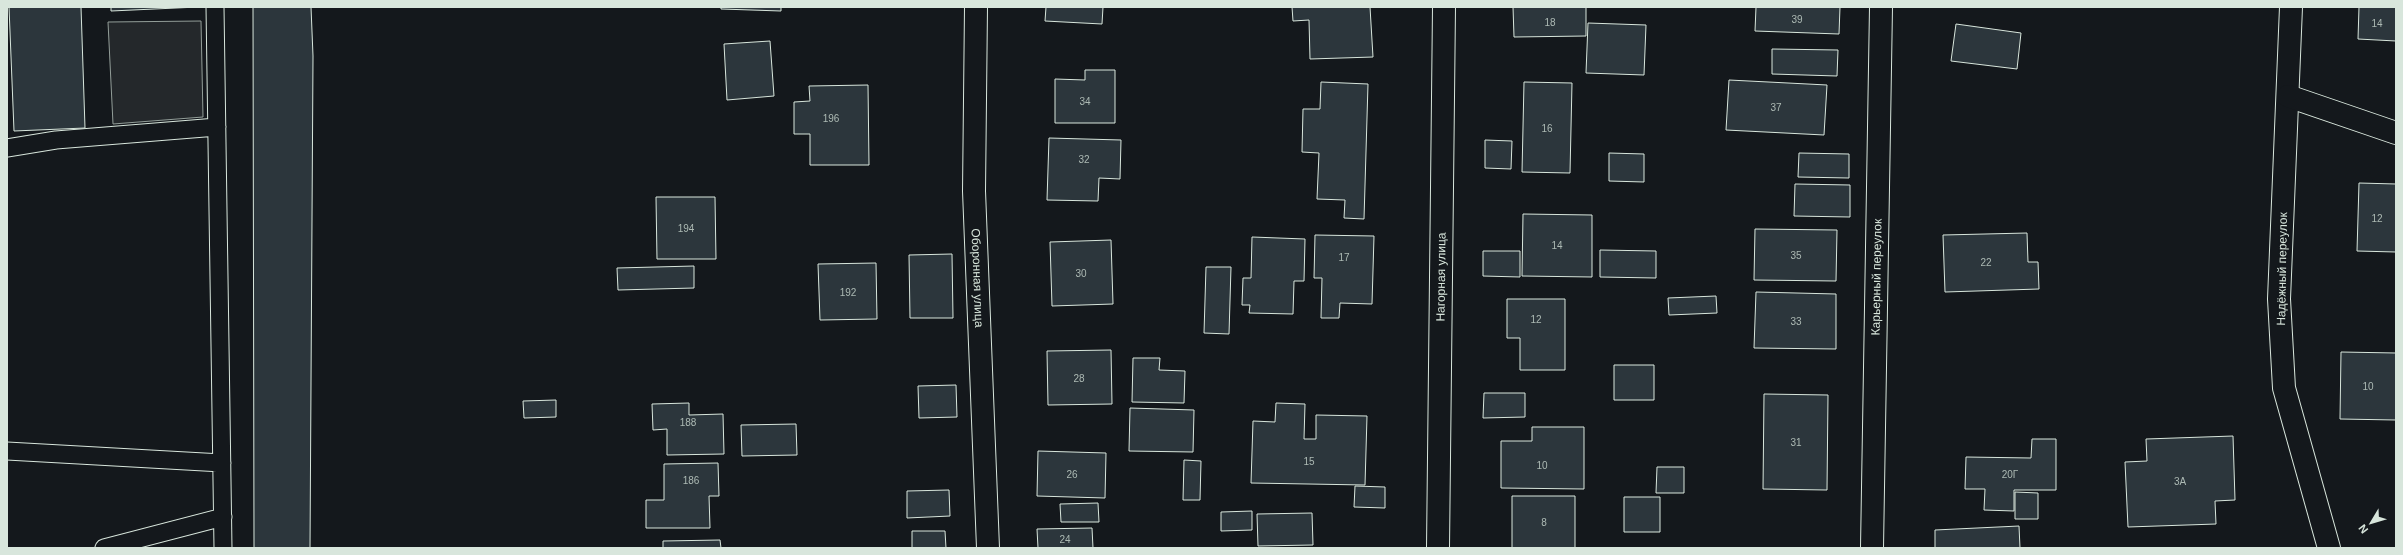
<svg xmlns="http://www.w3.org/2000/svg" width="2403" height="555" viewBox="0 0 2403 555" font-family="Helvetica,sans-serif">
  <style>
    .parking { fill: #24282b; stroke: #939e99 }
    .building { fill: #2c363c; stroke: #d8e6dc }
    .lines { fill: none; stroke-linecap: round; stroke-linejoin: round }
    .lane-casing { stroke: #d8e6dc; stroke-width: 19 }
    .street-casing { stroke: #d8e6dc; stroke-width: 24 }
    .lane { stroke: #14181c; stroke-width: 17 }
    .street { stroke: #14181c; stroke-width: 22 }
    .labels { text-anchor: middle; stroke-width: 3; stroke-linejoin: round; paint-order: stroke }
    .number-label { font-size: 10px; fill: #adbab4 }
    .street-label { font-size: 12px; fill: #d8e6dc; stroke: #14181c }
  </style>
  <rect width="100%" height="100%" fill="#14181c"/>
  <path class="parking" d="M201,21L203,117L113,124L108,22Z"/>
  <path class="building" d="M9,7H81L85,128L14,131Z
    M111,7H198L111,11Z
    M253,7H311L313,56L310,548H254Z
    M721,7H781V11L721,9Z
    M1046,7H1103L1102,24L1045,21Z
    M1292,7H1370L1373,57L1310,59L1309,20L1293,21Z
    M1513,7H1586V36L1514,37Z
    M1756,7H1840L1839,34L1755,31Z
    M2359,7H2396V41L2358,39Z
    M1588,23L1646,25L1644,75L1586,73Z
    M1956,24L2021,33L2017,69L1951,61Z
    M770,41L774,96L727,100L724,44Z
    M1772,49L1838,50L1837,76L1772,74Z
    M1085,70H1115V123H1055V79L1085,80Z
    M1729,80L1827,85L1824,135L1726,130Z
    M1321,82L1368,84L1364,219L1344,218L1345,200L1317,199L1319,153L1302,152L1303,109H1320Z
    M1524,82L1572,83L1570,173L1522,172Z
    M868,85L869,165H810V134H794V102L810,101L809,86Z
    M1049,138L1121,140L1120,179L1099,178L1098,201L1047,200Z
    M1485,140L1512,141L1511,169L1485,168Z
    M1609,153L1644,154V182L1609,181Z
    M1799,153L1849,154V178L1798,177Z
    M2359,183L2396,184V252L2357,251Z
    M1795,184L1850,185V217L1794,216Z
    M656,197H715L716,259H657Z
    M1523,214L1592,215V277L1522,276Z
    M1755,229L1837,230L1836,281L1754,280Z
    M2027,233L2028,262H2038L2039,289L1945,292L1943,235Z
    M1315,235L1374,236L1372,304L1340,303L1339,318H1321L1322,278H1314Z
    M1252,237L1305,239L1304,281H1294L1293,314L1249,313L1250,305H1242L1243,278H1251Z
    M1111,240L1113,304L1052,306L1050,242Z
    M1600,250L1656,251V278L1600,277Z
    M1483,251H1520V277L1483,276Z
    M952,254L953,318H910L909,255Z
    M876,263L877,319L820,320L818,264Z
    M694,266V288L618,290L617,268Z
    M1206,267H1231L1229,334L1204,333Z
    M1756,292L1836,294V349L1754,348Z
    M1716,296L1717,313L1669,315L1668,298Z
    M1507,299H1565V370H1520V338H1507Z
    M1111,350L1112,404L1048,405L1047,351Z
    M2341,352L2396,353V420L2340,419Z
    M1133,358H1160L1159,370L1185,371L1184,403L1132,402Z
    M1614,365H1654V400H1614Z
    M956,385L957,417L919,418L918,386Z
    M1484,393H1525V417L1483,418Z
    M1764,394L1828,395L1827,490L1763,489Z
    M556,400V417L524,418L523,401Z
    M689,403V415L723,414L724,454L667,455V429L653,430L652,404Z
    M1276,403L1305,404L1304,439H1316V415L1367,416L1365,485L1251,483L1253,421L1275,422Z
    M1130,408L1194,410L1193,452L1129,451Z
    M796,424L797,455L742,456L741,425Z
    M1532,427H1584V489L1501,488V441H1532Z
    M2233,436L2235,500L2215,501L2216,524L2128,527L2125,462L2147,461L2146,439Z
    M2032,439H2056V490H2014V511L1984,510L1985,489H1965L1966,457L2031,458Z
    M1038,451L1106,453L1105,498L1037,496Z
    M1184,460L1201,461L1200,500H1183Z
    M718,463L719,496H709L710,528H646V500H664V464Z
    M1657,467H1684V493H1656Z
    M1355,486L1385,487V508L1354,507Z
    M949,490L950,516L907,518V491Z
    M2015,492L2038,493V519H2015Z
    M1512,496H1575V548H1512Z
    M1624,497H1660V532H1624Z
    M1098,503L1099,522H1061L1060,504Z
    M1252,511V530L1221,531V512Z
    M1312,513L1313,545L1258,546L1257,514Z
    M2019,526L2020,548H1935V530Z
    M1092,528L1093,548H1038L1037,529Z
    M912,531H945L946,548H912Z
    M720,540L721,548H663V541Z"/>
  <g class="lines">
    <defs>
      <path id="lane" d="M215,7L223,548
        M7,148L56,140L217,127
        M7,451L222,463
        M104,548L223,517"/>
      <g id="street">
        <path id="s1" d="M976,7L974,191L988,548"/>
        <path d="M2291,7L2279,299L2284,388L2329,548"/>
        <path d="M2288,96L2396,133"/>
        <path id="s2" d="M1438,548L1444,7"/>
        <path id="s3" d="M1872,548L1881,7"/>
      </g>
    </defs>
    <use href="#lane" class="lane-casing"/>
    <use href="#street" class="street-casing"/>
    <use href="#lane" class="lane"/>
    <use href="#street" class="street"/>
  </g>
  <g class="labels">
    <g class="number-label">
      <text x="1797" y="23">39</text>
      <text x="1550" y="26">18</text>
      <text x="2377" y="27">14</text>
      <text x="1085" y="105">34</text>
      <text x="1776" y="111">37</text>
      <text x="831" y="122">196</text>
      <text x="1547" y="132">16</text>
      <text x="1084" y="163">32</text>
      <text x="2377" y="222">12</text>
      <text x="686" y="232">194</text>
      <text x="1557" y="249">14</text>
      <text x="1796" y="259">35</text>
      <text x="1344" y="261">17</text>
      <text x="1986" y="266">22</text>
      <text x="1081" y="277">30</text>
      <text x="848" y="296">192</text>
      <text x="1536" y="323">12</text>
      <text x="1796" y="325">33</text>
      <text x="1079" y="382">28</text>
      <text x="2368" y="390">10</text>
      <text x="688" y="426">188</text>
      <text x="1796" y="446">31</text>
      <text x="1309" y="465">15</text>
      <text x="1542" y="469">10</text>
      <text x="1072" y="478">26</text>
      <text x="2010" y="478">20Г</text>
      <text x="691" y="484">186</text>
      <text x="2180" y="485">3А</text>
      <text x="1544" y="526">8</text>
      <text x="1065" y="543">24</text>
    </g>
    <g class="street-label">
      <text transform="translate(2282 269) rotate(-89)" y="4">Надёжный переулок</text>
      <text dy="4" stroke="none"><textPath href="#s2" startOffset="271">Нагорная улица</textPath></text>
      <text dy="4" stroke="none"><textPath href="#s1" startOffset="271">Оборонная улица</textPath></text>
      <text dy="4" stroke="none"><textPath href="#s3" startOffset="271">Карьерный переулок</textPath></text>
    </g>
  </g>
  <rect width="2403" height="555" fill="none" stroke="#d8e6dc" stroke-width="16"/>
  <g transform="translate(2371 523) rotate(232)" stroke="#14181c" stroke-width="3" paint-order="stroke">
  <path d="M0-3L7 15L0 10L-7 15Z" fill="#d8e6dc"/>
  <text y="-6" font-size="11" font-weight="bold" text-anchor="middle" fill="#d8e6dc">N</text>
  </g>
</svg>
